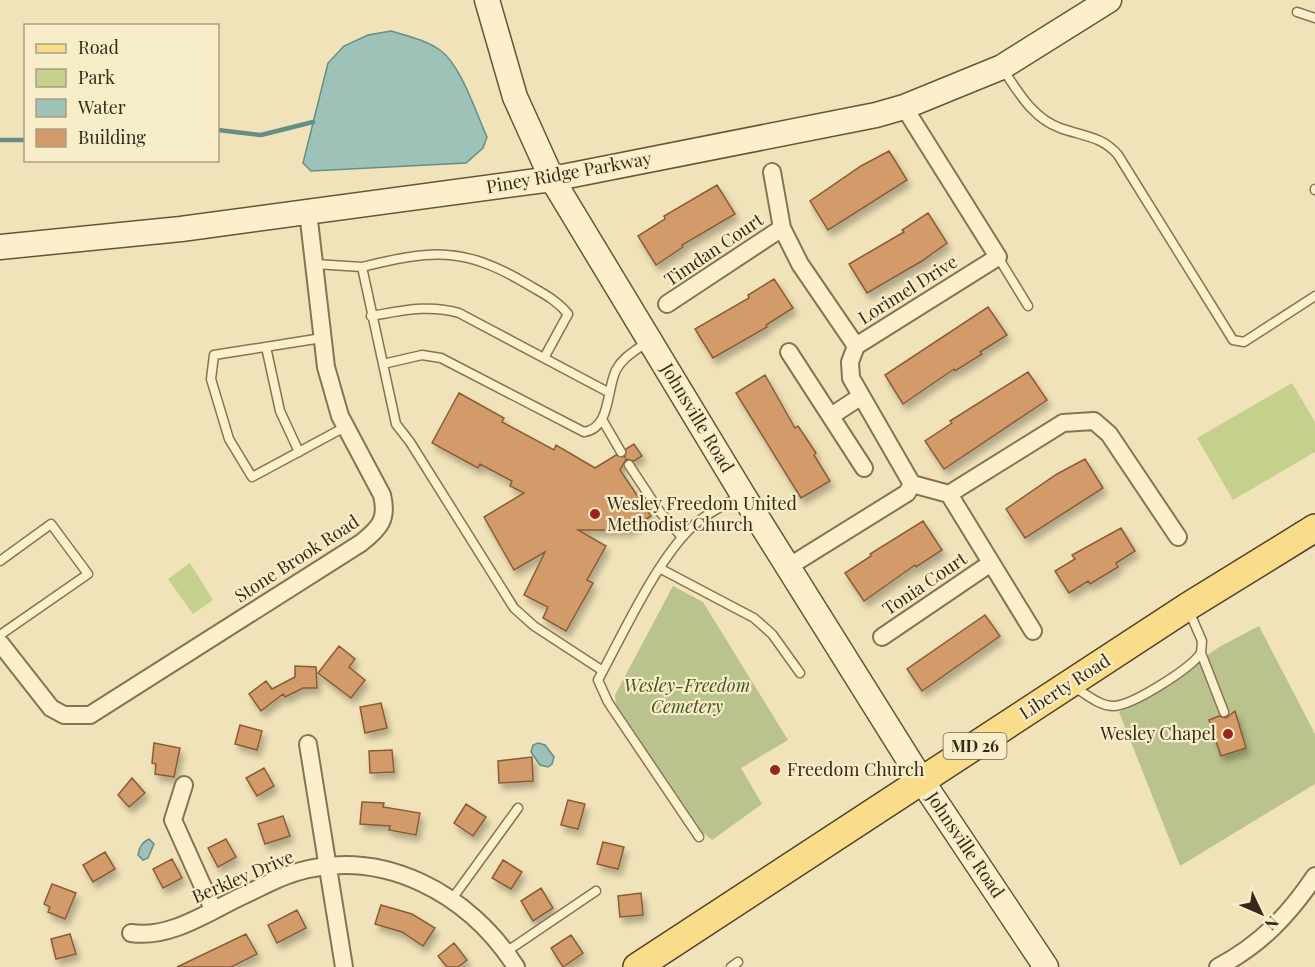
<svg xmlns="http://www.w3.org/2000/svg" width="1315" height="967" viewBox="0 0 1315 967" font-family="'Playfair Display',serif">
  <style>
    .green { fill: #c4d08c }
    .cemetery { fill: #bac38d }
    .water { fill: #9ec1b8; stroke: #658f86; stroke-width: 1.5 }
    .lines { fill: none; stroke-linecap: round; stroke-linejoin: round }
    .stream { stroke: #658f86; stroke-width: 4.5 }
    .building { fill: #d39b6b; stroke: #8a5c36; stroke-width: 1.5; filter: url(#shadow) }
    .lane-casing { stroke: #897252; stroke-width: 11 }
    .street-casing { stroke: #897252; stroke-width: 20 }
    .secondary-casing { stroke: #6a5336; stroke-width: 27 }
    .primary-casing { stroke: #553f28; stroke-width: 30 }
    .lane { stroke: #fcf0cc; stroke-width: 8 }
    .street { stroke: #fcf0cc; stroke-width: 16 }
    .secondary { stroke: #fcf0cc; stroke-width: 24 }
    .primary { stroke: #fadd8b; stroke-width: 27 }
    .poi-dot { fill: #9d231d; stroke: #f8edc9; stroke-width: 2 }
    .labels { text-anchor: middle; stroke-width: 4.5; stroke-linejoin: round; paint-order: stroke }
    .shield { fill: #f8edc9; stroke: #70644e; stroke-width: 1.5 }
    .shield-label { font-size: 16px; font-weight: bold; fill: #362919 }
    .street-label { font-size: 18px; fill: #362919; stroke: #f8edc9 }
    .poi-label { font-size: 18px; fill: #362919; stroke: #f8edc9; text-anchor: start }
    .park-label { font-size: 18px; font-style: italic; fill: #44541e; stroke: #f8edc9 }
  </style>
  <defs>
    <filter id="shadow"><feDropShadow dx="3.5" dy="6" stdDeviation="3" flood-color="#0004"/></filter>
  </defs>
  <rect width="100%" height="100%" fill="#f1e3b9"/>
  <path class="green" d="M1292,383L1315,422V452L1233,500L1197,438Z
    M190,563L213,600L193,614L168,579Z"/>
  <path class="cemetery" d="M673,586L703,602L788,740L741,768L762,804L712,840L703,833L616,704L615,695Z
    M1259,626L1315,734V784L1180,866L1119,712L1221,646Z"/>
  <path class="water" d="M391,31C408,36 425,40 440,50C461,65 476,113 487,137L483,148L466,163L311,171L303,163L328,63L344,46L368,35Z
    M538,743L545,745L554,757L552,764L548,767L540,765L531,752L533,745Z
    M149,839L154,844L148,858L143,860L138,855C139,848 142,842 149,839Z"/>
  <g class="lines">
    <path class="stream" d="M218,130L261,135L313,122
      M0,140H26"/>
  </g>
  <path class="building" d="M889,151L907,180L828,230L810,201L861,166Z
    M717,185L735,214L682,245L683,247L656,265L638,236L665,219L664,216Z
    M928,213L947,243L922,261L867,293L849,264L904,232L902,230Z
    M774,279L793,308L766,325L767,327L713,358L695,329L749,298L748,295Z
    M988,307L1007,335L980,352L982,354L955,371L954,369L903,404L885,375Z
    M1028,372L1047,400L944,469L925,441L952,423L950,421Z
    M765,375L795,428L798,426L816,453L814,455L830,481L801,498L736,393Z
    M459,393L504,418L502,422L554,450L556,445L595,468L616,455L625,457L626,449L634,444L642,456L634,461L626,459L620,470L651,516L629,530H578L606,546L587,580L593,583L566,631L543,618L548,607L524,595L545,552L514,570L484,517L524,493L510,486L512,481L480,464L478,468L432,443Z
    M1085,459L1103,488L1025,538L1006,509L1057,474Z
    M923,521L942,550L916,567L915,565L864,601L845,573L871,556L870,554Z
    M1121,528L1135,551L1116,563L1118,567L1090,584L1088,581L1069,593L1055,571L1075,559L1072,555Z
    M985,615L1000,636L922,691L907,669Z
    M339,646L355,659L349,667L365,680L351,698L318,673Z
    M295,666L316,667L317,688H303L285,697L283,694L261,711L249,694L266,681L272,689L295,677Z
    M381,703L387,728L365,733L360,707Z
    M1235,711L1246,748L1221,756L1209,720L1219,716L1226,718Z
    M240,725L262,731L257,750L235,744Z
    M154,743L180,748L174,777L155,774L156,764L152,763Z
    M392,750L394,772L370,773L369,751Z
    M532,757L533,781L499,783L498,761Z
    M264,768L274,786L257,796L246,778Z
    M132,778L145,793L129,807L118,795Z
    M568,800L585,804L578,829L561,825Z
    M362,802L384,803L383,807L420,813L416,835L389,830L390,826L360,824Z
    M466,804L486,817L473,836L454,823Z
    M283,816L290,836L265,844L258,824Z
    M226,839L236,857L218,867L208,848Z
    M603,842L624,847L618,869L597,864Z
    M105,852L115,869L93,882L83,865Z
    M172,859L182,878L163,888L153,869Z
    M503,860L522,872L511,889L492,878Z
    M52,884L76,893L65,919L48,912L50,907L44,904Z
    M541,888L553,908L533,921L521,901Z
    M641,893L643,915L620,917L618,896Z
    M381,905L412,914L435,928L423,946L402,932L375,924Z
    M297,910L306,928L277,943L268,925Z
    M70,934L76,954L56,959L51,939Z
    M246,934L257,954L231,967H177Z
    M571,935L583,953L563,967L551,948Z
    M454,943L467,960L458,967H447L438,956Z"/>
  <g class="lines">
    <defs>
      <path id="lane" d="M1297,12L1315,18
        M1002,68C1018,91 1032,118 1060,128C1082,136 1102,136 1118,155L1233,340L1244,342L1315,296
        M1315,189V190
        M998,257L1028,306
        M315,264L362,267L396,424L410,442L514,608L534,626L603,671
        M362,267C432,250 463,246 527,284C542,293 557,300 568,314L544,358
        M371,316C401,311 429,304 459,313L608,392
        M322,338L214,355L211,379L229,439L252,477L345,427
        M266,347L280,411L299,452
        M383,364L422,355L441,358L584,432C611,428 606,391 616,370C623,357 635,351 647,342
        M603,421L621,452
        M629,465L660,512L682,537
        M0,561L51,524L88,574L0,635
        M661,569L754,618L772,634L800,673
        M1189,611L1202,641L1201,653L1224,712
        M1073,686C1086,694 1099,706 1114,706C1133,705 1190,669 1201,653
        M699,837L608,702L598,680C622,636 653,568 687,532C702,516 722,506 741,496
        M452,899L518,808
        M506,952L596,891
        M731,967L738,962"/>
      <path id="street" d="M772,172L782,228L800,264L856,346
        M667,304L782,228
        M789,352L864,468
        M831,416L860,397
        M912,484L949,494L1033,631
        M949,494L1063,423L1094,421L1109,434L1178,537
        M788,567L907,493L912,484L851,378L850,362L856,346L998,257L904,107
        M882,637L991,563
        M0,643L51,708L64,715H90L361,543C380,528 388,519 382,495L340,416L326,367L308,212
        M308,744L344,967
        M184,785L173,820L213,909
        M131,933C170,939 208,912 242,896C260,888 278,877 297,872C384,847 469,894 516,967
        M1218,967C1260,945 1289,915 1315,876"/>
      <path id="secondary" d="M487,0L515,97L552,179L743,495L922,781L1046,967
        M0,247L181,229L552,179L876,115L904,107L1002,67L1109,0"/>
      <path id="primary" d="M637,967L1187,607L1315,528"/>
    </defs>
    <use href="#lane" class="lane-casing"/>
    <use href="#street" class="street-casing"/>
    <use href="#secondary" class="secondary-casing"/>
    <use href="#primary" class="primary-casing"/>
    <use href="#lane" class="lane"/>
    <use href="#street" class="street"/>
    <use href="#secondary" class="secondary"/>
    <use href="#primary" class="primary"/>
  </g>
  <g class="poi-dot">
    <circle cx="595" cy="514" r="6"/>
    <circle cx="1228" cy="734" r="6"/>
    <circle cx="775" cy="770" r="6"/>
  </g>
  <g class="labels">
    <rect class="shield" x="943.5" y="733" width="63" height="26" rx="4.5"/>
    <g class="shield-label">
      <text x="975" y="752">MD 26</text>
    </g>
    <g class="street-label">
      <text transform="translate(569 173) rotate(-10)" y="6">Piney Ridge Parkway</text>
      <text transform="translate(714 250) rotate(-34)" y="6">Timdan Court</text>
      <text transform="translate(908 290) rotate(-32)" y="6">Lorimel Drive</text>
      <text transform="translate(697 418) rotate(59)" y="6">Johnsville Road</text>
      <text transform="translate(297 559) rotate(-33)" y="6">Stone Brook Road</text>
      <text transform="translate(925 584) rotate(-34)" y="6">Tonia Court</text>
      <text transform="translate(1065 687) rotate(-33)" y="6">Liberty Road</text>
      <text transform="translate(965 845) rotate(56)" y="6">Johnsville Road</text>
      <text transform="translate(243 877) rotate(-23)" y="6">Berkley Drive</text>
    </g>
    <g class="poi-label">
      <text x="607" y="510">Wesley Freedom United<tspan x="607" dy="21">Methodist Church</tspan></text>
      <text x="1216" y="740" text-anchor="end">Wesley Chapel</text>
      <text x="787" y="776">Freedom Church</text>
    </g>
    <g class="park-label">
      <text x="687" y="692">Wesley-Freedom<tspan x="687" dy="21">Cemetery</tspan></text>
    </g>
  </g>
  <rect x="24" y="24" width="195" height="138" fill="#f8edc9" stroke="#aa9f83" stroke-width="1.5"/>
  <rect x="36" y="44" width="30" height="9" fill="#fadd8b" stroke="#aa9f83" stroke-width="1.5"/>
  <text x="78" y="54" font-size="18" fill="#362919">Road</text>
  <rect x="36" y="69" width="30" height="18" fill="#c4d08c" stroke="#aa9f83" stroke-width="1.5"/>
  <text x="78" y="84" font-size="18" fill="#362919">Park</text>
  <rect x="36" y="99" width="30" height="18" fill="#9ec1b8" stroke="#aa9f83" stroke-width="1.5"/>
  <text x="78" y="114" font-size="18" fill="#362919">Water</text>
  <rect x="36" y="129" width="30" height="18" fill="#d39b6b" stroke="#aa9f83" stroke-width="1.5"/>
  <text x="78" y="144" font-size="18" fill="#362919">Building</text>
  <g transform="translate(1261 913) rotate(134)" stroke="#f8edc9" stroke-width="4.5" paint-order="stroke">
  <path d="M0-4.5L10 22L0 15L-10 22Z" fill="#362919"/>
  <text y="-9" font-size="16" font-weight="bold" text-anchor="middle" fill="#362919">N</text>
  </g>
</svg>
